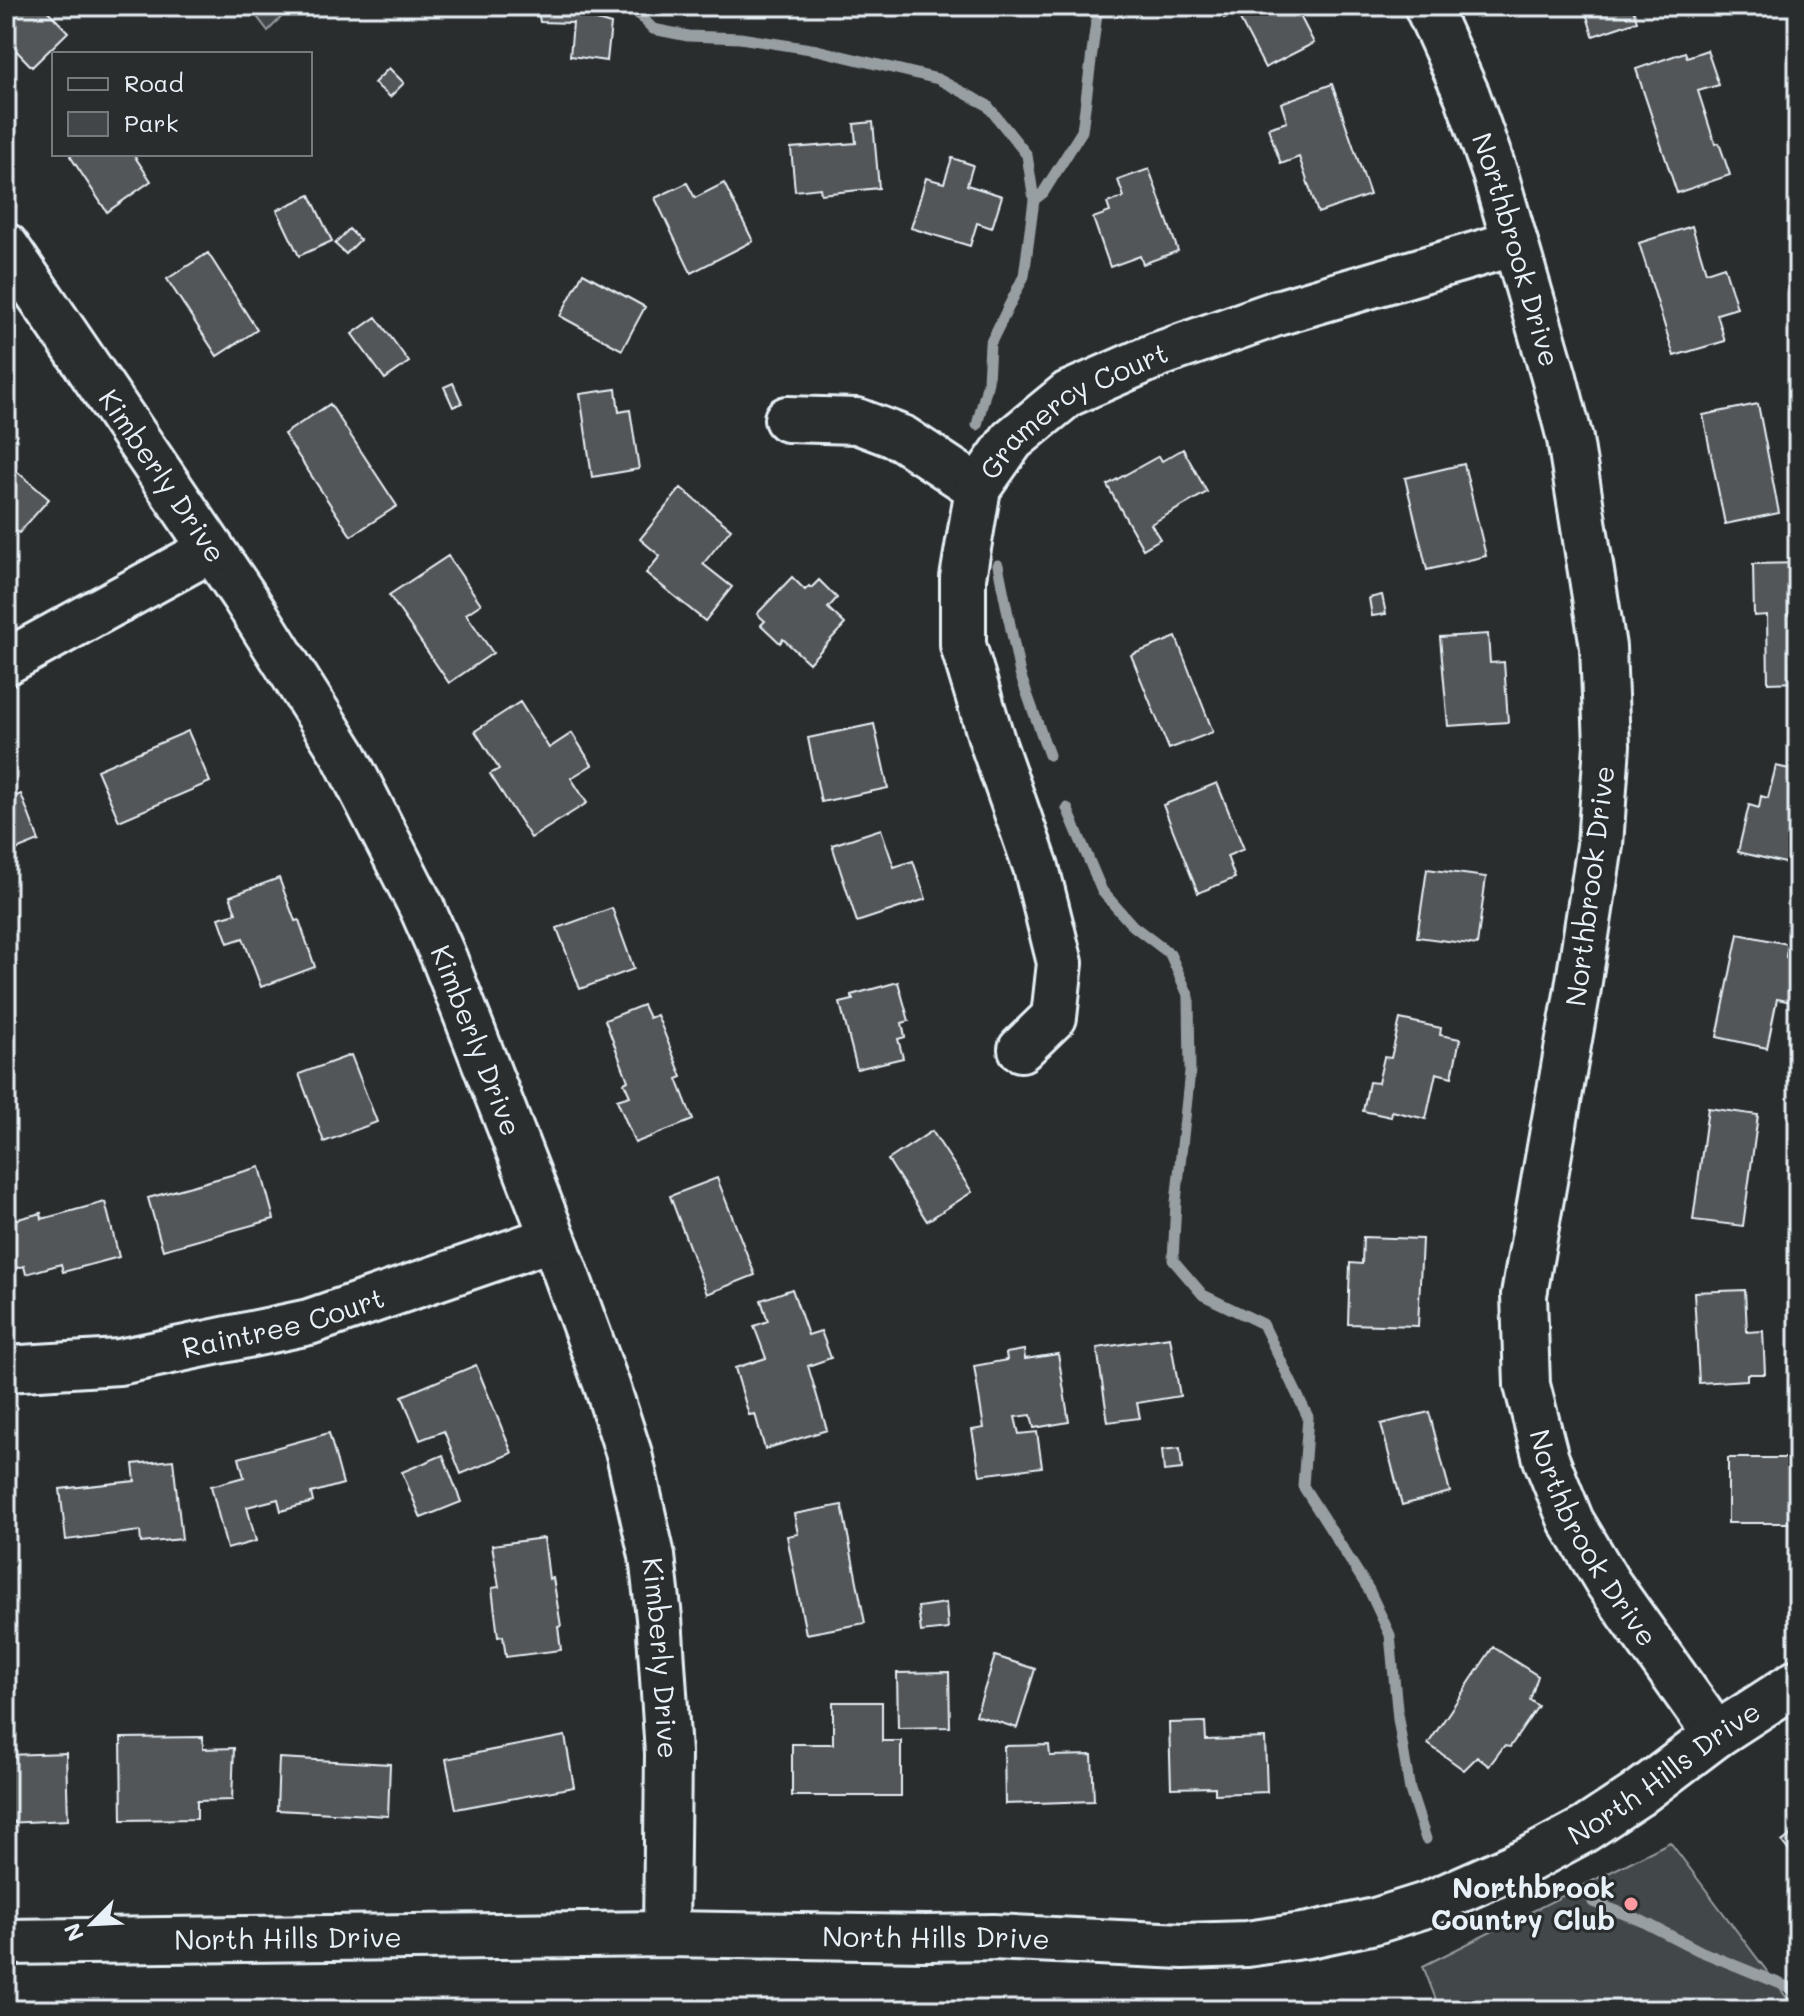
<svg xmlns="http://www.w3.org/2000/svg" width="1804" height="2016" viewBox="0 0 1804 2016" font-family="Mali,sans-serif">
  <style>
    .green { fill: #424648; stroke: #959ca0; stroke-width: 2 }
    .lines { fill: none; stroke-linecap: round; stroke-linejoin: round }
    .stream { stroke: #989fa3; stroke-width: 11 }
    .building { fill: #535759; stroke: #e8f1f8; stroke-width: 2 }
    .minor-casing { stroke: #e8f1f8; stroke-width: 50 }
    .major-casing { stroke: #e8f1f8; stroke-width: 50 }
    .minor { stroke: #2a2d2e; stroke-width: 44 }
    .major { stroke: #2a2d2e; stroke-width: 44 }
    .poi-dot { fill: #ff9aa2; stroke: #2a2d2e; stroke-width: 3 }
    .labels { text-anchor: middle; stroke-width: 6; stroke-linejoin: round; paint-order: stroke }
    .street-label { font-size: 28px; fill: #e8f1f8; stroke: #2a2d2e }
    .poi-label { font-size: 28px; font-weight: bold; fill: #e8f1f8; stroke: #2a2d2e; text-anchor: end }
  </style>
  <rect width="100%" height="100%" fill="#2a2d2e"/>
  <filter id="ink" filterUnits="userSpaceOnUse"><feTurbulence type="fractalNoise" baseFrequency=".0125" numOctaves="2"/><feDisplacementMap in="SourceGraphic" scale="16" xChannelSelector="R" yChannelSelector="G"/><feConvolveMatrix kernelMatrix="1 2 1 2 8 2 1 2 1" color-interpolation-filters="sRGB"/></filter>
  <g filter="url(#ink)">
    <path class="green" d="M249,6H292L268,31Z
      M1670,1842L1796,2010H1440L1423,1966Z"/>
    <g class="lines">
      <path class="stream" d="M631,6L653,29L688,36L740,38L817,50L938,79L987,105L1027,155L1034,200L1024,276L990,344L988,382L977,425
        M1034,200L1043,193L1082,131L1098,6
        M998,565L1020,674L1049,755
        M1067,808L1102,891L1132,925L1170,954L1189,997L1190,1071L1176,1202L1173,1260L1203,1295L1263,1324L1308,1417L1303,1486L1369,1590L1390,1635L1398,1719L1410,1790L1426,1839
        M1593,1902L1640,1920L1700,1951L1788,1987L1798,1994"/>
    </g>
    <path class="building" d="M6,6H43L68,32L32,67L6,40Z
      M537,6H581L583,16L611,24L607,61L570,56L573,23L540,22Z
      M1218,6H1295L1314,43L1265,68L1236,12L1224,18Z
      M1584,6H1632L1637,21L1593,36Z
      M1707,50L1719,85L1698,91L1715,144L1719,143L1730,175L1677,193L1636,69L1685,52L1687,57Z
      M389,68L404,83L390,97L374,83Z
      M1332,84L1370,195L1318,213L1299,157L1281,164L1268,128L1287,122L1281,103Z
      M873,122L879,188L821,194L820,188L795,191L791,148L856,143L854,124Z
      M73,154H133L151,181L107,212L70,156Z
      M952,158L973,165L967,185L1002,196L992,228L977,223L970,246L911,228L926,178L944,183Z
      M1149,169L1178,251L1143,264L1140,256L1110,267L1093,218L1110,212L1107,203L1124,197L1118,180Z
      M687,183L695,198L724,183L753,241L691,273L655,198Z
      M310,195L332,241L299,256L277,210Z
      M1692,226L1706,272L1724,266L1737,308L1717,314L1725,341L1674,356L1639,243Z
      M349,229L360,240L346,254L335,244Z
      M208,253L257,330L217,356L167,279Z
      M583,273L645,307L622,350L560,316Z
      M376,317L409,362L385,379L352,334Z
      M453,383L462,403L453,407L444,387Z
      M616,389L619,412L630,410L639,469L592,477L580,394Z
      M330,404L397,506L351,536L284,434Z
      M1758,404L1779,513L1725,524L1703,415Z
      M1183,449L1207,492L1151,524L1160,539L1143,549L1107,485L1159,456L1162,461Z
      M6,462L49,499L19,533L14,530L6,539Z
      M1464,464L1486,556L1427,570L1405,478Z
      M681,488L731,529L703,564L732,587L705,621L646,573L660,556L640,539Z
      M448,556L481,604L466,614L493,653L449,683L389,595Z
      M1798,563V682L1768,683L1767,615L1754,616L1753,564Z
      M792,577L805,590L809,586L811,588L819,580L837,598L828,608L845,624L809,663L783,639L780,643L761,625L765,621L757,614Z
      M1382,595L1386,614L1372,616L1369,598Z
      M1488,634L1490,663L1504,662L1508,722L1448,726L1440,637Z
      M1176,637L1213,732L1169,749L1131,655Z
      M520,702L549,748L572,733L592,765L571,778L587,803L531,838L490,774L499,769L475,731Z
      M874,724L888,788L821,802L808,738Z
      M188,731L210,782L119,821L97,770Z
      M1776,766L1798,771V866L1738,852L1749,805L1759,808L1761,796L1768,798Z
      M1217,783L1244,849L1227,856L1235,878L1198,893L1163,805Z
      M21,794L39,841L6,854V800Z
      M881,829L894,867L913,861L926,899L857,922L832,845Z
      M1427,869L1486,877L1477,945L1417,937Z
      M279,878L295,921L299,920L315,967L261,987L243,938L228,943L219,918L236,913L230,896Z
      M612,908L634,969L580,989L557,928Z
      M1738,934L1788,944L1786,957L1798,959L1797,1003L1777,999L1767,1048L1717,1037Z
      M898,982L909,1021L902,1023L905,1037L898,1039L903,1058L857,1069L840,1003L853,1000L851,995Z
      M643,1005L649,1018L657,1015L682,1077L677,1079L693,1120L635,1143L617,1100L630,1096L624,1083L628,1081L605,1020Z
      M1400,1019L1441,1028L1440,1035L1460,1039L1452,1077L1436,1073L1426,1119L1392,1111L1391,1117L1363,1111L1369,1082L1378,1083L1384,1057L1391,1058Z
      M351,1055L377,1122L324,1142L299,1074Z
      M1708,1108L1758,1115L1743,1226L1693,1220Z
      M932,1131L972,1192L927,1221L888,1160Z
      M260,1167L274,1219L163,1250L148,1198Z
      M717,1178L755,1275L707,1294L670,1196Z
      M105,1202L119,1257L63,1272L61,1264L26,1274L24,1266L6,1271V1222L41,1213L42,1219Z
      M1363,1237L1422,1239L1418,1326L1348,1324L1350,1263L1362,1264Z
      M792,1289L808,1335L821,1331L831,1358L808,1366L827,1430L765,1449L755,1414L749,1415L735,1368L766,1358L754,1326L768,1321L761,1300Z
      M1745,1290L1747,1332L1763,1331L1765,1374H1747V1380L1699,1383L1694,1292Z
      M1170,1337L1180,1396L1137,1403L1140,1418L1108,1422L1097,1348Z
      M1024,1350L1025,1359L1058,1354L1069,1422L1034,1428L1031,1415L1015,1417L1019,1434L1037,1432L1042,1467L980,1475L972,1430L984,1428L974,1366L1007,1360L1006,1353Z
      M476,1365L512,1453L461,1474L444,1431L420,1440L402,1396Z
      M1429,1412L1450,1492L1402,1505L1381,1424Z
      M329,1433L343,1484L311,1493L313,1502L281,1511L278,1499L247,1507L256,1541L227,1549L211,1486L244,1477L239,1458Z
      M1180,1448L1182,1469L1164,1471L1162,1450Z
      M443,1455L461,1502L421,1518L402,1472Z
      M1728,1458H1798L1797,1523H1728Z
      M173,1460L182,1539L141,1543L140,1531L66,1540L60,1489L135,1481L133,1464Z
      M842,1505L865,1623L806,1634L787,1536L798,1534L794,1514Z
      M544,1538L549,1579L553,1578L561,1626L558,1627L561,1650L506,1657L503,1636L498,1637L492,1588L499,1587L492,1545Z
      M946,1603L948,1629L921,1632L918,1607Z
      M1493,1647L1538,1676L1530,1700L1538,1706L1510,1747L1504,1746L1489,1766L1477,1757L1464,1770L1428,1744Z
      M995,1656L1035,1669L1017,1728L976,1715Z
      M949,1672L950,1727L898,1728L897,1673Z
      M833,1702H882V1741H901V1796H792V1744H833Z
      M1205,1722L1206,1740L1265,1738L1267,1792L1215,1794V1787L1171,1788L1169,1723Z
      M565,1736L574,1787L456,1809L446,1759Z
      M203,1737V1749L234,1748L232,1800L197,1801V1819L122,1820L121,1738Z
      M1049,1745L1050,1756L1092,1755L1094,1801L1005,1804L1004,1746Z
      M66,1753L68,1820L6,1823V1755Z
      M279,1758L390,1764L388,1816L277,1810Z
      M1798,1829V1863L1782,1842Z"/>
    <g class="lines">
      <defs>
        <g id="minor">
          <path id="s1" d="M1427,6L1467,95L1495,174L1554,377L1570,439L1603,647L1607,745L1600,845L1577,994L1524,1295L1527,1385L1546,1459L1571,1521L1608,1583L1716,1735"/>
          <path id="s2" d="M6,246L245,598L344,755L422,908L444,958L553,1238L607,1386L629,1454L652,1556L659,1618L668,1753L666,1934"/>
          <path d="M787,419L857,421L902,438L978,488"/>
          <path d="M6,662L212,549"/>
          <path id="s3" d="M1021,1049L1054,1017L1060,963L1036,867L993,744L963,645V578L978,488L1012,440L1068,394L1157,355L1277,313L1515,243"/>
          <path id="s4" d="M6,1369L119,1362L309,1322L553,1238"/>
        </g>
        <g id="major">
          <path id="s5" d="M6,1942L666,1934L926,1938L993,1937L1183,1946L1247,1944L1309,1935L1375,1921L1426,1905L1530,1859L1584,1830L1637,1795L1716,1735L1798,1682"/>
        </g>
      </defs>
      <use href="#minor" class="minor-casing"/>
      <use href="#major" class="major-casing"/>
      <use href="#minor" class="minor"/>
      <use href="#major" class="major"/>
    </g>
  </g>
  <circle class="poi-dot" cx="1631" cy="1904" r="8"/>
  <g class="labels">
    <g class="street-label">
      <text dy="10" stroke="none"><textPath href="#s1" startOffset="260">Northbrook Drive</textPath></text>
      <text dy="10" stroke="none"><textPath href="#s3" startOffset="718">Gramercy Court</textPath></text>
      <text dy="10" stroke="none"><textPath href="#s2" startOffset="278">Kimberly Drive</textPath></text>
      <text transform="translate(1590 886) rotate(-83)" y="10">Northbrook Drive</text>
      <text dy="10" stroke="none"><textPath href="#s2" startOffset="926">Kimberly Drive</textPath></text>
      <text dy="10" stroke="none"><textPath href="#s4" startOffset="282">Raintree Court</textPath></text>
      <text dy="10" stroke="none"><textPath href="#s1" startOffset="1580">Northbrook Drive</textPath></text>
      <text dy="10" stroke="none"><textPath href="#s2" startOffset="1574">Kimberly Drive</textPath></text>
      <text dy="10" stroke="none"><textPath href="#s5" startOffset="1698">North Hills Drive</textPath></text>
      <text dy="10" stroke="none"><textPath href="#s5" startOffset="930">North Hills Drive</textPath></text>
      <text dy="10" stroke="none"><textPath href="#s5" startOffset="282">North Hills Drive</textPath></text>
    </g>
    <g class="poi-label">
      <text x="1615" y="1898">Northbrook<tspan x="1615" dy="32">Country Club</tspan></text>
    </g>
  </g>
  <rect width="1804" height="2016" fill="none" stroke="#2a2d2e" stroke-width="32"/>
  <rect x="16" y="16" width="1772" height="1984" fill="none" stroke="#e8f1f8" stroke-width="3" filter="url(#ink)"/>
  <rect x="52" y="52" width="260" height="104" fill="#2a2d2e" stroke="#767b7f" stroke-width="2"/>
  <rect x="68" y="78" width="40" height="12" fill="#2a2d2e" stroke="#767b7f" stroke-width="2"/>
  <text x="124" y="92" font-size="24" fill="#e8f1f8">Road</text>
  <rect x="68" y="112" width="40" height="24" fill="#424648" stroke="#767b7f" stroke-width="2"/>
  <text x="124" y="132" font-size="24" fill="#e8f1f8">Park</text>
  <g transform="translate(92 1924) rotate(246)" stroke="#2a2d2e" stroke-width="6" paint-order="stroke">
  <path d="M0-6L14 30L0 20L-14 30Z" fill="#e8f1f8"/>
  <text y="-12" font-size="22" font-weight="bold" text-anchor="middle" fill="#e8f1f8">N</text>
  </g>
</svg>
